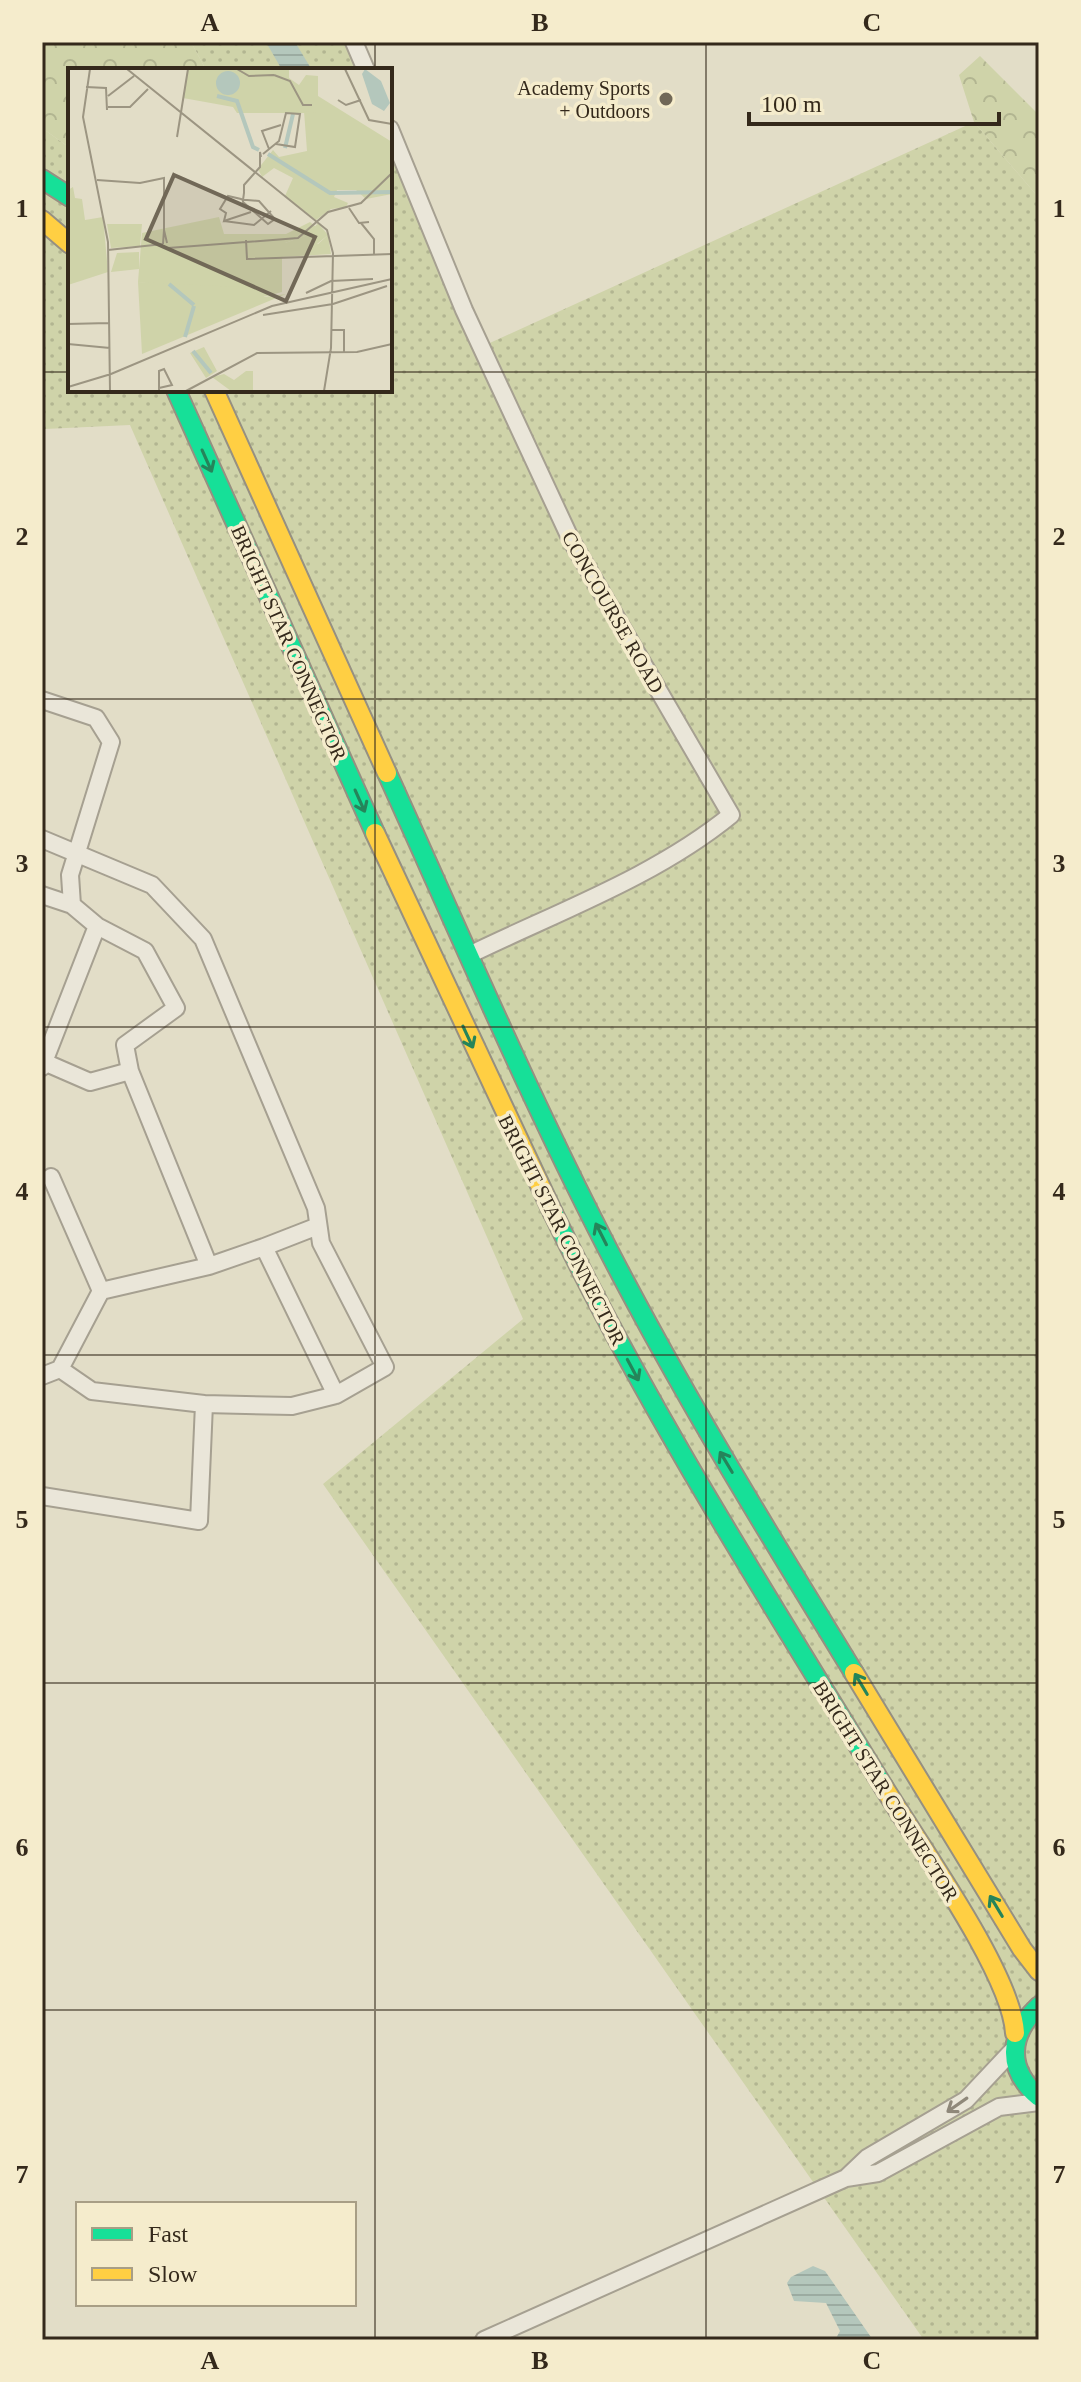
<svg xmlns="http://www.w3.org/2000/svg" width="1081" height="2382" viewBox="0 0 1081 2382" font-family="Georgia,serif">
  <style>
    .grass { fill: url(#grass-dots) }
    .forest { fill: url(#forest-crowns) }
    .water { fill: url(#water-rules) }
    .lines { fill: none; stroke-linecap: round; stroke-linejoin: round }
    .street-casing { stroke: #a6a091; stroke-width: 20 }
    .fast-casing { stroke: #969081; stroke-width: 22 }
    .slow-casing { stroke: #969081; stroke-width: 22 }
    .street { stroke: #eae6d9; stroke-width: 16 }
    .fast { stroke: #16e098; stroke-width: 18 }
    .slow { stroke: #ffcf43; stroke-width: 18 }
    .oneway { stroke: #25845a }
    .oneway2 { stroke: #8f887a }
    .grid { fill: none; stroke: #34291b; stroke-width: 2; stroke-opacity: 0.55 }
    .poi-dot { fill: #716857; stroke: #f5eccc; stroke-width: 3 }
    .labels { text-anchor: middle; stroke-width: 7; stroke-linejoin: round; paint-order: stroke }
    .poi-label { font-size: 20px; fill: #34291b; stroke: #f5eccc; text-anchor: end }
    .street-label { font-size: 20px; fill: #34291b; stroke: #f5eccc }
    .inset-river { fill: none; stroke: #b4c7bc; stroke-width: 4 }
    .inset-road { fill: none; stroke: #9c9582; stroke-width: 2 }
    .view { fill: #716857; fill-opacity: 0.15; stroke: #716857; stroke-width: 4 }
    .inset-edge { fill: none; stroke: #34291b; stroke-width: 4 }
    .neatline { fill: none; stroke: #34291b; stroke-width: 3 }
    .grid-label { font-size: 26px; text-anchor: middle; font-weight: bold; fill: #34291b }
  </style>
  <defs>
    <pattern id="grass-dots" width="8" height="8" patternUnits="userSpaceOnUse" patternTransform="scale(2)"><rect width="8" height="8" fill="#cfd3a9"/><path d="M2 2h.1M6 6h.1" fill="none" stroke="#b2b591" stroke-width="1.8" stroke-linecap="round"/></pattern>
    <pattern id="forest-crowns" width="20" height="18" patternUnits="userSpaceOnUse" patternTransform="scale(2)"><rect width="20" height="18" fill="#cfd3a9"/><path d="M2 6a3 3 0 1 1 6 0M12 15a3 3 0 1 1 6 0" fill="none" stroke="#b2b591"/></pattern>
    <pattern id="water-rules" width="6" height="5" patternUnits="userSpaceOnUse" patternTransform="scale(2)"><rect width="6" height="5" fill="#b4c7bc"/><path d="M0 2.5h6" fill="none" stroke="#9baba1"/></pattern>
  </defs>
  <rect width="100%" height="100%" fill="#e2ddc7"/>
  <path class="grass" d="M191,42H354L366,70H206Z
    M974,122L1039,198V2340H924L323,1484L523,1319L130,425L45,429L42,426V128L70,148V390H390V129L481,347Z"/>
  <path class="forest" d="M42,42H191L206,70H70V148L42,128Z
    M980,56L1039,115V198L974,122L959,75Z"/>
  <path class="water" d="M266,42H295L312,70H282Z
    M813,2266L825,2271L873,2340H835L840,2331L826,2303L794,2301L787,2283L791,2277Z"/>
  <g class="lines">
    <defs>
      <path id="street" d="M354,42L366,70
        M390,129L464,310L571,540L731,815C655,877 557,912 469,955
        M42,700L96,718L111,742L70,875L72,905L97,926L42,1067
        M42,839L152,885L203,939L316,1208L321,1243L385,1367L336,1395
        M42,895L72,905
        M97,926L145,951L176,1008L125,1045L130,1071
        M264,1247L318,1226
        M101,1291L209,1266
        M60,1369L92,1391L204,1404
        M42,1376L60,1369L101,1291L51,1177
        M42,1496L199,1521L204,1404L292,1406L336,1395L264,1247L209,1266L130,1071L90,1082L44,1062
        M1012,2051L966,2100L867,2158L846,2178L878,2173L999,2107L1039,2102
        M484,2340L846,2178"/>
      <path id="fast" d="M42,179L70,197
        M176,390L375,833
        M387,773C464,943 537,1116 625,1282C696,1416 775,1544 854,1673
        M553,1213C649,1412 768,1598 883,1786
        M1039,2006C1008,2035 1006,2069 1039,2097"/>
      <path id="slow" d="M42,220L70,244
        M214,390L387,773
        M375,833L553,1213
        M854,1673L1022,1949L1039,1971
        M883,1786C917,1842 1012,1974 1015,2033"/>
    </defs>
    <use href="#street" class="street-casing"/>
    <use href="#fast" class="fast-casing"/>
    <use href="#slow" class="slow-casing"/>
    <use href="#street" class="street"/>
    <use href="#fast" class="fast"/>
    <use href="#slow" class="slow"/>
  </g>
  <defs><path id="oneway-shaft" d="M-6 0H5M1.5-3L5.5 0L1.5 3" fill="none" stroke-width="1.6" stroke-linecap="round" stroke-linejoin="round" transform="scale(2)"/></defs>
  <g class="oneway">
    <use href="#oneway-shaft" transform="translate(207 461) rotate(66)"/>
    <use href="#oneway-shaft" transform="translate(360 801) rotate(66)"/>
    <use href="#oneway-shaft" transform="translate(468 1037) rotate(65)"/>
    <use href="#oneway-shaft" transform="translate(601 1234) rotate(-117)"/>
    <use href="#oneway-shaft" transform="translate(633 1370) rotate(62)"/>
    <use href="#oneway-shaft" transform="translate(726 1462) rotate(-121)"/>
    <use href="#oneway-shaft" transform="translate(861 1684) rotate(-121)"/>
    <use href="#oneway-shaft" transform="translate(996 1906) rotate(-121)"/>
  </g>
  <use class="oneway2" href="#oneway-shaft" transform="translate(957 2105) rotate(145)"/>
  <path class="grid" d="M375,42V70M706,42V2340M42,372H70M390,372H1039M375,390V2340M42,699H1039M42,1027H1039M42,1355H1039M42,1683H1039M42,2010H1039"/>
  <circle class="poi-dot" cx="666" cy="99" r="8"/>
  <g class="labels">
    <g class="poi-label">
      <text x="650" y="95">Academy Sports<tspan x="650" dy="23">+ Outdoors</tspan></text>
    </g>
    <g class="street-label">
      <text transform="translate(613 612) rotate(60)" y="7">CONCOURSE ROAD</text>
      <text transform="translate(289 643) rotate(66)" y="7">BRIGHT STAR CONNECTOR</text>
      <text transform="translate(562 1230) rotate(63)" y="7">BRIGHT STAR CONNECTOR</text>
      <text transform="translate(886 1791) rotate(58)" y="7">BRIGHT STAR CONNECTOR</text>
    </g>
  </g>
  <g transform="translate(68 68)">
    <rect width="324" height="324" fill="#e2ddc7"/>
    <path d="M120,1H221V10L231,17L238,7L250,8V45H169L165,39L115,30ZM151,149L156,166H218L242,154L248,159L240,167L217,175L249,177L260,167L263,186L214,189V224L195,229L70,214L74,165Z" fill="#cfd3a9"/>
    <path d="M250,28L324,74V126L298,131L288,122H269L266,129L280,135L278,139L263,141L248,152L217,128L225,110L206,100L194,109L190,101L205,82L211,89L239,83L236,43L250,45ZM5,119L7,130L14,131L17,152L35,149L40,204L0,217V122ZM250,155L260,167L249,176L259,179L217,181V175L240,167ZM39,156H74L72,178L43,180ZM71,184V201L43,204L49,185ZM70,214L191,220L196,229L218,226L74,286ZM136,279L149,303L138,310L122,285ZM178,303H185V323H163L144,309L156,306L166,312Z" fill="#cfd3a9"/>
    <path d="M297,1L313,13L322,35L316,43L304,36L294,6ZM148 15a12 12 0 1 1 24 0a12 12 0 1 1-24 0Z" fill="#b4c7bc"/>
    <path class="inset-river" d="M149,28L169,33L185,79L191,82M217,80L225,46M200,86L262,125L324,124M101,216L126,237M117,269L126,238M125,283L143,305"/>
    <path class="inset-road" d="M22,1L15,49L40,174L42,323M59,1L259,162L265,185L263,280L256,323M169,1L181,8L206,7M277,1L301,52L324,56M206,7L222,13L235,37H244M18,19L38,20L39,42M40,28L66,8M270,32L278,37L293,32M40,39H62L80,21M109,69L120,1M201,81L194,63L213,57M195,86L211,73L218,45L232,46L227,79L208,76M29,112L72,115L96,110V162M281,140L291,155L301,154M183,144L156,153L158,145L152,141L160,128L173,131L175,132H179L191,133L207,151L200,156L175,134V132L176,125V117L192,99V84L193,89M156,153L186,157L203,143M293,155L306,171V188M178,172L179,191L324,186M95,176L96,162L99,175M100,180L230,170L260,144L293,135L324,105M40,182L95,176M238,225L263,213L305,211M195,247L265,236L319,218M0,256L41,255M263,262H276V284M0,276L42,280M0,319L43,306L204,238L324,211M91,323V303L96,301L104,317L91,320M118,323L189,285L289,284L324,276"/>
    <path class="view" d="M106,107L247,169L218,233L78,171Z"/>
    <rect width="324" height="324" class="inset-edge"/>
  </g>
  <rect width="1081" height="2382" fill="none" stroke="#f5eccc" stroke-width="88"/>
  <rect x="76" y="2202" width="280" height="104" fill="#f5eccc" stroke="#a89e85" stroke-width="2"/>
  <rect x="92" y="2228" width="40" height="12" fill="#16e098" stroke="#a89e85" stroke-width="2"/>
  <text x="148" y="2242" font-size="24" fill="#34291b">Fast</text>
  <rect x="92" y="2268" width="40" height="12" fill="#ffcf43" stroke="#a89e85" stroke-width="2"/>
  <text x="148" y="2282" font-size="24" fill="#34291b">Slow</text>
  <path d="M749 112v12h250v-12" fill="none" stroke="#34291b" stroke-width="4"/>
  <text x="761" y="112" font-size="24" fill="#34291b" stroke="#f5eccc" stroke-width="6" paint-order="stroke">100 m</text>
  <rect x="44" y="44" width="993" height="2294" class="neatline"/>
  <g class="grid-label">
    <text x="210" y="31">A</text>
    <text x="540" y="31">B</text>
    <text x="872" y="31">C</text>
    <text x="22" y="217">1</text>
    <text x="1059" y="217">1</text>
    <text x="22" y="545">2</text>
    <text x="1059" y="545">2</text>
    <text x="22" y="872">3</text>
    <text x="1059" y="872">3</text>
    <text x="22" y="1200">4</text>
    <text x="1059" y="1200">4</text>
    <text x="22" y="1528">5</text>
    <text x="1059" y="1528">5</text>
    <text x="22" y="1856">6</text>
    <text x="1059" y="1856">6</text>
    <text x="22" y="2183">7</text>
    <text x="1059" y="2183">7</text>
    <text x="210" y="2369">A</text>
    <text x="540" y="2369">B</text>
    <text x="872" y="2369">C</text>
  </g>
</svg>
